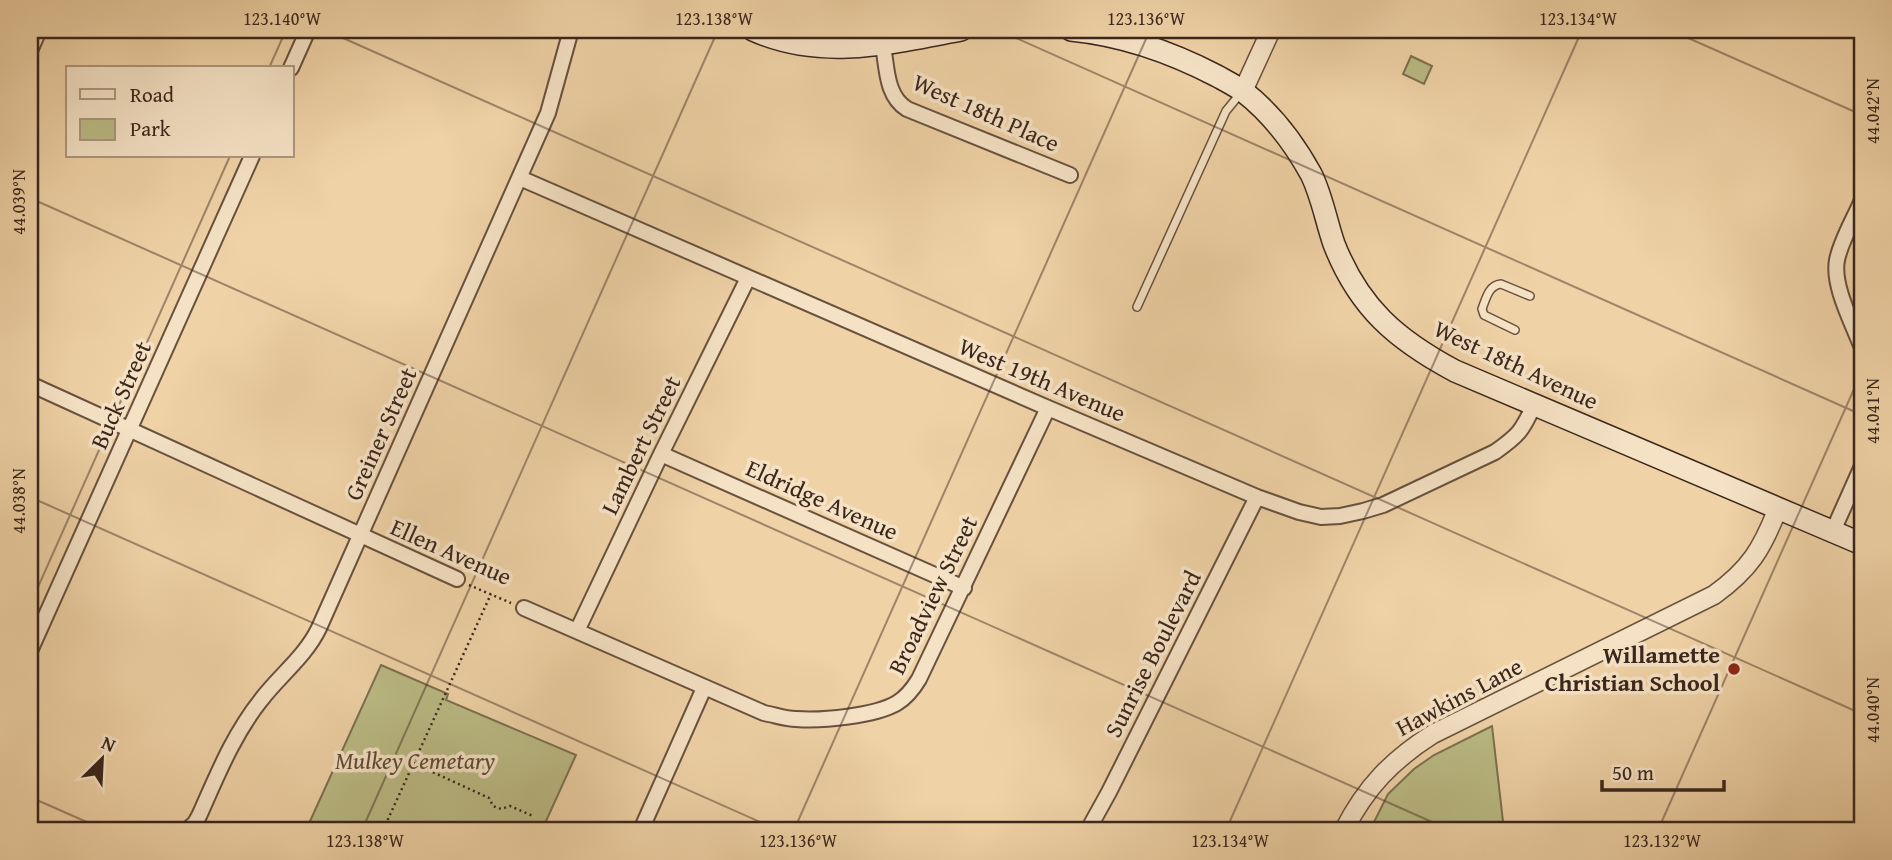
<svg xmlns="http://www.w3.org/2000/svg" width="1892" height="860" viewBox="0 0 1892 860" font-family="'Gentium Book Plus',serif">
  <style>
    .green { fill: #bbbb85; stroke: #7b7050; stroke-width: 2 }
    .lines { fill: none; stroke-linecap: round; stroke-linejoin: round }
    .service-casing { stroke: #68513e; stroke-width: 10 }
    .minor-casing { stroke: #68513e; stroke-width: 18 }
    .tertiary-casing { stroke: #68513e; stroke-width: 21 }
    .secondary-casing { stroke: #3b261c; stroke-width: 24 }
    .path { stroke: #3b261c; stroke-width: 2.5; stroke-dasharray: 2 3.5; stroke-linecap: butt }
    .service { stroke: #f5e2c5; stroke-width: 7 }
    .minor { stroke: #f5e2c5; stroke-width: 14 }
    .tertiary { stroke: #f5e2c5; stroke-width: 18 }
    .secondary { stroke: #f5e2c5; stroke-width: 21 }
    .ticks { fill: none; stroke: #3b261c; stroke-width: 2; stroke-opacity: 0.45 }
    .poi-dot { fill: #8f2418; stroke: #f5e2c5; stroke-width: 2.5 }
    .labels { text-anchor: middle; stroke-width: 7; stroke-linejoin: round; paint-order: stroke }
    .street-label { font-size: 24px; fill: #3b261c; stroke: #f5e2c5 }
    .poi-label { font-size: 24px; font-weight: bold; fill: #3b261c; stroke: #f5e2c5; text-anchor: end }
    .park-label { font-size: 24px; font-style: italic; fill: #5b4b36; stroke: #f5e2c5 }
    .neatline { fill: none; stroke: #3b261c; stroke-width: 2.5 }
    .ticks-label { font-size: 18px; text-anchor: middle; fill: #3b261c }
  </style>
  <rect width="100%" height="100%" fill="#efd2a6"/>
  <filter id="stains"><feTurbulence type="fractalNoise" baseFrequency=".00286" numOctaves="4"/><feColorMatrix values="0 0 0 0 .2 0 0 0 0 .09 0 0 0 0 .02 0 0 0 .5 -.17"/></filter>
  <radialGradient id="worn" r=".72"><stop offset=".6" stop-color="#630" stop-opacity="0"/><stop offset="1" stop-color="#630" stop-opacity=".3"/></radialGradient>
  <path class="green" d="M1411,56L1432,66L1424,84L1403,74Z
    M381,665L448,694L446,700L576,755L542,830H306Z
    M1492,726L1504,830H1370L1388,794L1414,769L1434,755Z"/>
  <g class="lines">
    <defs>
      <path id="service" d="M1137,307L1226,111L1240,94
        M1515,330L1484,315L1482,309C1486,298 1489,285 1501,284L1530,296"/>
      <path id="minor" d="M883,45C887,68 886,96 907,109L1070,175
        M30,51L39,30
        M291,68L308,30
        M520,178L1048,408L1257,497L1299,512L1321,517L1340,516L1363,511L1383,505L1495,452C1519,435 1522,431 1534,405
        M1862,200C1854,219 1841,240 1837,260C1832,286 1853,324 1862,348
        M30,384L457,579
        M661,454L964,588
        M1833,531L1862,466
        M524,608L764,713C775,715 785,719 796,719C822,721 875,716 897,703C907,697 913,689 919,679L1048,408
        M577,631L661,454L748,278
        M30,651L252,156
        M187,830L195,823L199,816C217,776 233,735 261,700C280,675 305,657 319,628L548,113L571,30
        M641,830L704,688
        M1088,830L1109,792L1257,497"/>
      <path id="tertiary" d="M1243,91L1271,30
        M1344,830C1366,787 1392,760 1433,734L1714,595C1750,569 1762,549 1778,508"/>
      <path id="secondary" d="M753,30C821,61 892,43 961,30
        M1071,30C1122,35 1171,52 1217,76C1226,81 1236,86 1244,92C1272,114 1294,143 1311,174C1322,196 1326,221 1334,244C1359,308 1397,340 1455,371L1862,544"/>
    </defs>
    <use href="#service" class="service-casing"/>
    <use href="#minor" class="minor-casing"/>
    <use href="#tertiary" class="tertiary-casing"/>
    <use href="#secondary" class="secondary-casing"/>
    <path class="path" d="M469,585L511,603
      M413,763L489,798L493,806L501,809L510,806L533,816
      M383,830L491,594"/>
    <use href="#service" class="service"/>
    <use href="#minor" class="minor"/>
    <use href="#tertiary" class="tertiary"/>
    <use href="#secondary" class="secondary"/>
  </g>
  <path class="ticks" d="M325,30L1862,714M998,30L1862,415M1670,30L1862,115M269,68L286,30M30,198L1450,830M30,497L778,830M30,605L230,156M30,797L105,830M362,830L718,30M794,830L1150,30M1226,830L1582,30M1658,830L1862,371"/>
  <circle class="poi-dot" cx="1734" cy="669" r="7"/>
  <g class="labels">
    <g class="street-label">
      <text transform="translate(986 113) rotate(24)" y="8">West 18th Place</text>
      <text transform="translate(1516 365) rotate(25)" y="8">West 18th Avenue</text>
      <text transform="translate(1042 380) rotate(23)" y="8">West 19th Avenue</text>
      <text transform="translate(121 395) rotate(-66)" y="8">Buck Street</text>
      <text transform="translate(381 434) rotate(-66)" y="8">Greiner Street</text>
      <text transform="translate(641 445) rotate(-64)" y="8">Lambert Street</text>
      <text transform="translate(822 500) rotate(24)" y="8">Eldridge Avenue</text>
      <text transform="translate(451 552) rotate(24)" y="8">Ellen Avenue</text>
      <text transform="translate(933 595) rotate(-64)" y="8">Broadview Street</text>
      <text transform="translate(1153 654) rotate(-63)" y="8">Sunrise Boulevard</text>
      <text transform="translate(1459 697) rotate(-28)" y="8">Hawkins Lane</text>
    </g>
    <g class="poi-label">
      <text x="1720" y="663">Willamette<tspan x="1720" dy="28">Christian School</tspan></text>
    </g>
    <g class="park-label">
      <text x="415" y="769">Mulkey Cemetary</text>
    </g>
  </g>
  <rect width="1892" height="860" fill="none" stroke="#efd2a6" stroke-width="77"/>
  <rect x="66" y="66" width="228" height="91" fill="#f5e2c5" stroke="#ab9781" stroke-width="2"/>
  <rect x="80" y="89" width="35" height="10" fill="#f5e2c5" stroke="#ab9781" stroke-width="2"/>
  <text x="130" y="102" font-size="21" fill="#3b261c">Road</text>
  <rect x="80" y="119" width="35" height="21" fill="#bbbb85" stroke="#ab9781" stroke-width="2"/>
  <text x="130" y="136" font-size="21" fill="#3b261c">Park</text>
  <g transform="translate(102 759) rotate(24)" stroke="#f5e2c5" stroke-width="5" paint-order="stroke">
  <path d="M0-5L12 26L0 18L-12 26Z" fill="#3b261c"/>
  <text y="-10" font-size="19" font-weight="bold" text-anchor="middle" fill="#3b261c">N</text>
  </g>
  <path d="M1602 780v10h122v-10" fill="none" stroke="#3b261c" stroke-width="3.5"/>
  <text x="1612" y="780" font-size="21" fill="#3b261c" stroke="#f5e2c5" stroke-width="5" paint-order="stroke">50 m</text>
  <rect x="38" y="38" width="1816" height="784" class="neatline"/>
  <g class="ticks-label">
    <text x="282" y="25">123.140°W</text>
    <text x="714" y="25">123.138°W</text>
    <text x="1146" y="25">123.136°W</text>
    <text x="1578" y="25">123.134°W</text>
    <text transform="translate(1873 111) rotate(-90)" y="6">44.042°N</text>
    <text transform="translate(19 202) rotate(-90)" y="6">44.039°N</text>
    <text transform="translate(1873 411) rotate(-90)" y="6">44.041°N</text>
    <text transform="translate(19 501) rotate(-90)" y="6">44.038°N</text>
    <text transform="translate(1873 710) rotate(-90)" y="6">44.040°N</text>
    <text x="365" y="847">123.138°W</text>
    <text x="798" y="847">123.136°W</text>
    <text x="1230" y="847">123.134°W</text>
    <text x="1662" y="847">123.132°W</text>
  </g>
  <rect width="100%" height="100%" filter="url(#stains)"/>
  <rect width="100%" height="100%" fill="url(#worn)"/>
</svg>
